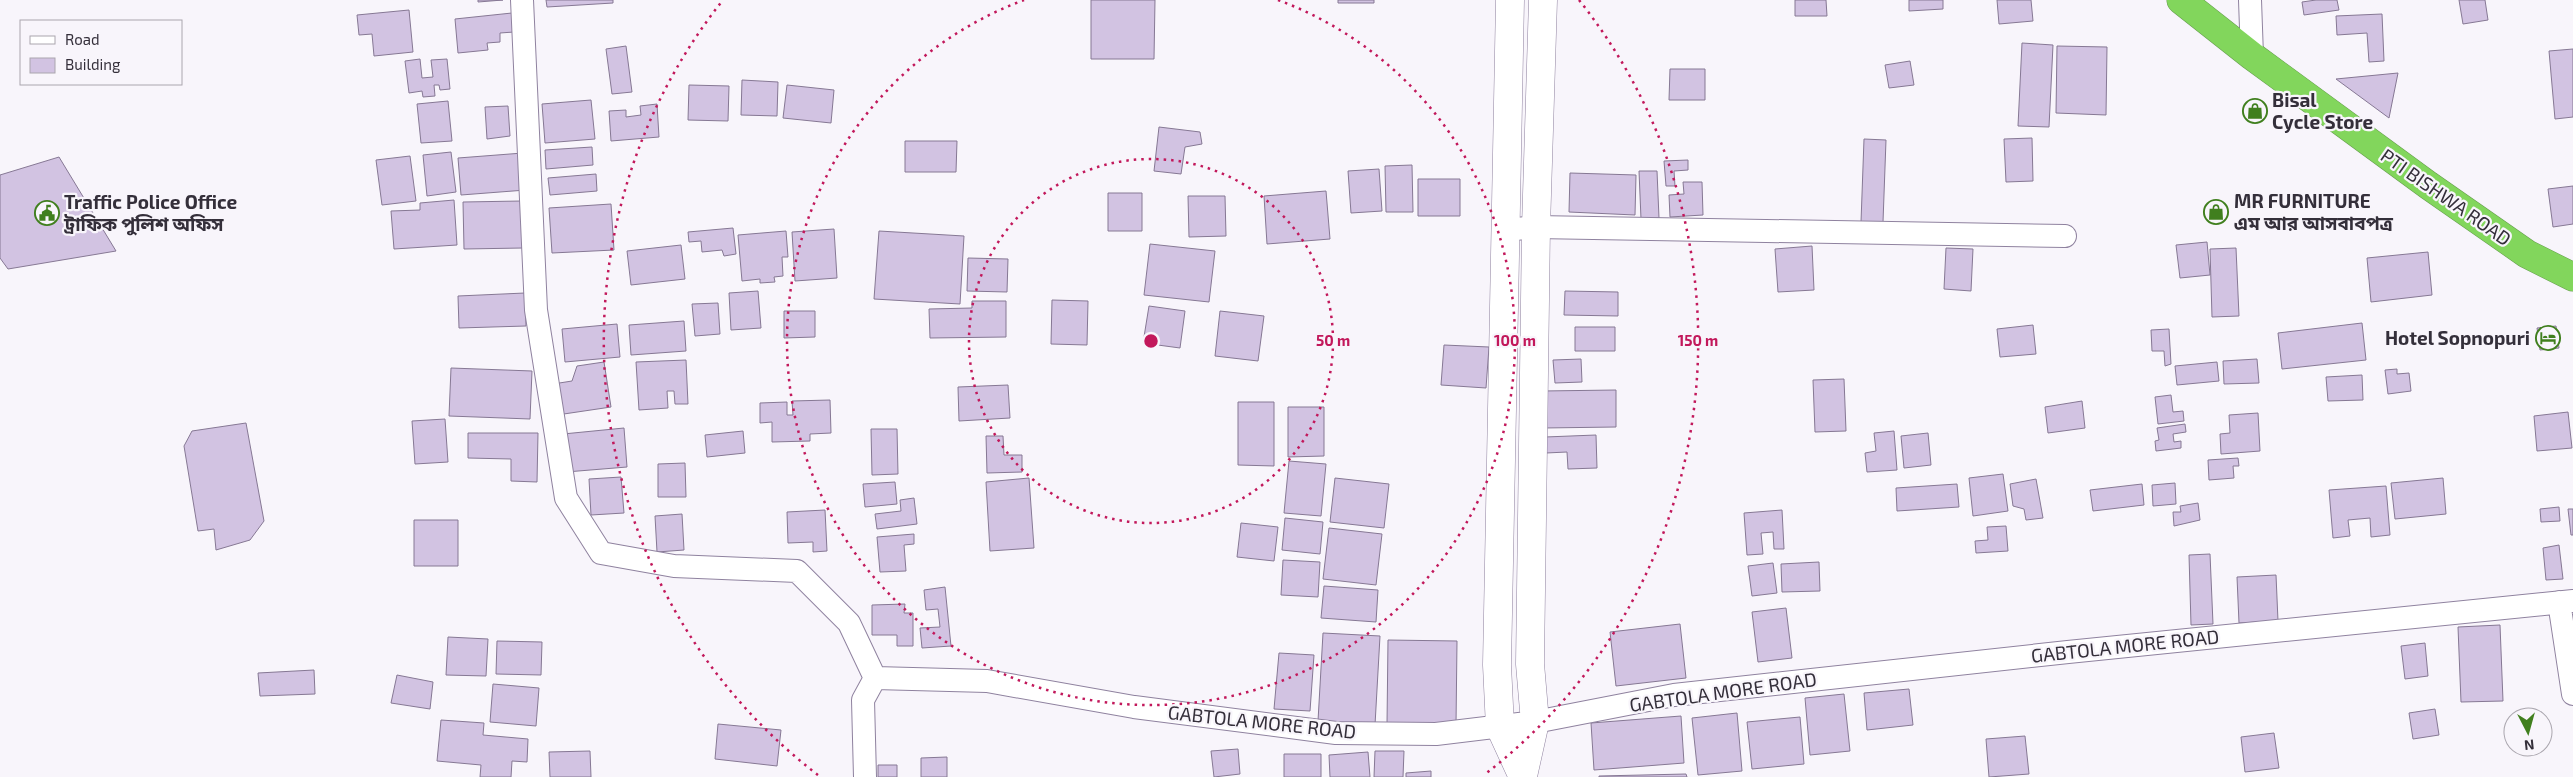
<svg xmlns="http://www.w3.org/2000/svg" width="2573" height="777" viewBox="0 0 2573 777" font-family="'Exo 2','Noto Sans Bengali',sans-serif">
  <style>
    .building { fill: #d2c3e2; stroke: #867894 }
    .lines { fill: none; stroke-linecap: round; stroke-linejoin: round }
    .street-casing { stroke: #8f829f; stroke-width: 24 }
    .secondary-casing { stroke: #8f829f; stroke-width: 29 }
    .highway-casing { stroke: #679c50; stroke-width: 29 }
    .street { stroke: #fff; stroke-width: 22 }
    .secondary { stroke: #fff; stroke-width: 28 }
    .highway { stroke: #82d65c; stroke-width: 28 }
    .ring { fill: none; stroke: #c2185b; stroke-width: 2.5; stroke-dasharray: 2.5 5 }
    .labels { text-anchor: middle; stroke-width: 4.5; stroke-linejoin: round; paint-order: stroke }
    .poi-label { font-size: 19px; font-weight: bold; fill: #342f3a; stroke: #f8f5fb; text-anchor: start }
    .street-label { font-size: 19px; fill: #342f3a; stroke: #f8f5fb }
    .centre { fill: #c2185b; stroke: #f8f5fb; stroke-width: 2.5 }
    .ring-label { font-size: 15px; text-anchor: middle; font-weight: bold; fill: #c2185b; stroke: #f8f5fb; stroke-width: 4.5; stroke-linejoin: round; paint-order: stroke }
  </style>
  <rect width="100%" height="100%" fill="#f8f5fb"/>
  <path class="building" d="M478,0H503L478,2Z
    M546,0H613V3L547,7Z
    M1091,0H1155L1154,59H1091Z
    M1338,0H1374V3H1338Z
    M1795,0H1826L1827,16H1795Z
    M1909,0H1943V9L1909,11Z
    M1997,0H2031L2033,21L1999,24Z
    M2316,0H2337L2339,10L2304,15L2302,2Z
    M2459,0H2485L2488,20L2463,24Z
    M409,10L413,52L374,56L372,34L359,35L357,15Z
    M512,13L514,32L500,33V42L487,43L488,50L458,53L455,19Z
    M2382,14L2384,61L2369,62L2367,33L2337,35L2336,16Z
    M2022,43L2053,45L2049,127L2018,126Z
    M626,46L632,92L612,94L606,49Z
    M2057,46L2107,47L2106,115L2056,113Z
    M2573,49V117L2555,119L2549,51Z
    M420,59L422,78L433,77L431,60L447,59L450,89L440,90L439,85H434L435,96L423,97L422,91L409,93L405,61Z
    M1910,61L1914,85L1889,88L1885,65Z
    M1670,69H1705V100H1669Z
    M2398,73L2389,118L2336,79Z
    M742,80L778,82L777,116L741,115Z
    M689,85L729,86L728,121L688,120Z
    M787,85L834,90L831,123L783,118Z
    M591,100L595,139L545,143L542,104Z
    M448,101L452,141L421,143L417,104Z
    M657,104L659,137L611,141L609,111L626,110V117L641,115L640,106Z
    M508,106L510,136L487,139L485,107Z
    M1159,127L1200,132L1202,144L1185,147L1181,174L1154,171Z
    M2032,138L2033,181L2006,182L2004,139Z
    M1864,139L1886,140L1883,222H1861Z
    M905,141H957L956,172H905Z
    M592,147L593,165L546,169L545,150Z
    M451,152L456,192L427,196L423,155Z
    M523,153L526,190L461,195L458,158Z
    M410,156L416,201L382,205L376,160Z
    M59,157L116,251L8,269L0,258V175Z
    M1688,160V170L1674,171L1675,186H1666L1664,161Z
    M1412,165L1413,212H1386L1385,166Z
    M1379,169L1382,211L1351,213L1348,171Z
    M1639,171H1657L1659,218L1641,219Z
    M1570,173L1636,175L1635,215L1569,212Z
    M596,174L597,191L550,195L548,178Z
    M1418,179H1460V216H1418Z
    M1683,182H1702L1703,215L1670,217L1669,195L1684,194Z
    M2573,186V224L2553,227L2548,189Z
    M1326,191L1330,239L1267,244L1264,196Z
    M1108,193H1142V231H1108Z
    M1188,196H1225L1226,236L1189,237Z
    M454,200L457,245L394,249L391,211L420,210V203Z
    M522,201L523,248L464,249L463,202Z
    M611,204L614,250L552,253L549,208Z
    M733,228L736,254L724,256L722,250L702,252L701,241L689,242L688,232Z
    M834,229L837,278L795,281L792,232Z
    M786,231L788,257H782L783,276L774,277L775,282L760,283V279L742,281L738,235Z
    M879,231L964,236L960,304L874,299Z
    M2207,242L2210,275L2180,278L2176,245Z
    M1150,244L1215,251L1209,302L1144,295Z
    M681,245L685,279L631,285L627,251Z
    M1812,246L1814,290L1778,292L1775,249Z
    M1946,248L1973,249L1971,291L1944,289Z
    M2236,248L2239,316L2212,317L2210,249Z
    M2428,252L2432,295L2371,302L2367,258Z
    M968,258L1008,259L1007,292L967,291Z
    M758,291L761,328L731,330L729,293Z
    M1565,291L1618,292V316L1564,315Z
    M525,293L526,326L459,328L458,296Z
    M1052,300L1088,301L1087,345L1051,344Z
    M972,301H1006V337L930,338L929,309L972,308Z
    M718,303L720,334L695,336L692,304Z
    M1149,306L1185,311L1180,348L1143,343Z
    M784,311H815V337L784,338Z
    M1220,311L1264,316L1258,361L1215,356Z
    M684,321L686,351L631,355L629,325Z
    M2362,323L2366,360L2282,369L2278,333Z
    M617,324L620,357L565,362L562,329Z
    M2033,325L2036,354L2000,357L1997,329Z
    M2556,326L2559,348L2540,350L2537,328Z
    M1575,327H1615V351H1575Z
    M2169,329L2171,364L2165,366L2164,351H2152L2151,330Z
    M1444,345L1489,347L1486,388L1441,385Z
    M1581,359L1582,382L1555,383L1553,360Z
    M2257,359L2259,383L2224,384L2223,361Z
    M686,360L688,404H675L674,391H667L668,408L639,410L636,362Z
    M604,362L611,407L557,415L553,384L572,381L577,366Z
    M2217,362L2219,381L2177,385L2175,366Z
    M451,368L532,371L530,419L449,416Z
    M2397,369V374L2409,373L2411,391L2388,394L2385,370Z
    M2362,375L2363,400L2328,401L2326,377Z
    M1844,379L1846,431L1815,432L1813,380Z
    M1008,385L1010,418L959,421L958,387Z
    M1616,390V427L1543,428L1542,391Z
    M2171,395L2173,412L2183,411L2184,421L2158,424L2155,397Z
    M830,400L831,433L810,434V441L772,442V422L760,423V403L787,402V415H793L792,401Z
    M2082,401L2085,428L2048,433L2045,407Z
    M1238,402H1274V466L1238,465Z
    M1288,407H1324V456L1288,457Z
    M2568,412L2572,448L2537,451L2534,416Z
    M2258,413L2260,451L2221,454L2220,434L2230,433L2229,415Z
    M445,419L448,462L415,464L412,421Z
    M246,423L264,521L250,540L216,550L214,529L198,531L184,446L192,431Z
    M2185,424L2186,432L2173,434L2174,442L2181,441V448L2156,451L2155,441L2159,440L2157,428Z
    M624,428L627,467L566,472L563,434Z
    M871,429H897L898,474L872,475Z
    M743,431L745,453L707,457L705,435Z
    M1894,431L1897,470L1867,472L1865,453L1876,451L1874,433Z
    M468,433H538L537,482L511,481V459L468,458Z
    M1928,433L1931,465L1904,468L1901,436Z
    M1596,435L1597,468L1568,469L1567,452L1546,453L1545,437Z
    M986,436H1003L1004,455H1022V472L987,473Z
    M2238,458L2239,466H2233L2234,478L2209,480L2208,460Z
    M1289,461L1326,464L1321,516L1284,513Z
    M685,463L686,497H658V464Z
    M2003,474L2008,511L1973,516L1969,478Z
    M621,477L624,513L591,515L589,479Z
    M1029,478L1034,548L990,551L986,482Z
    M1335,478L1389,484L1384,528L1330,522Z
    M2443,478L2446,514L2395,519L2391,483Z
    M2036,479L2043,518L2026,520L2024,509L2013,506L2010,484Z
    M895,482L897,504L865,507L863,484Z
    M2175,483L2176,504L2153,506L2152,485Z
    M1957,484L1959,507L1897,511L1896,488Z
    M2142,484L2144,505L2093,511L2090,490Z
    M2386,486L2390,535L2371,537L2370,518L2348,520L2350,536L2333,538L2329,490Z
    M914,498L917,524L877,529L875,514L901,511L900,500Z
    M2198,503L2200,520L2174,526L2173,512H2181L2180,506Z
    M2559,507L2560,521L2541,522L2540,509Z
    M2568,509H2573V535H2571Z
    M825,510L827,551L813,552V542L788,543L787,512Z
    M1782,510L1784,549H1774L1773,532L1761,533L1763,554L1747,555L1744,513Z
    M682,514L684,550L657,552L655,516Z
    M1285,518L1323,522L1320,554L1282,550Z
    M414,520H458V566H414Z
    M1241,523L1278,527L1274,561L1237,557Z
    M2006,526L2008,551L1976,553L1975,541L1988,540L1987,527Z
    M1329,528L1382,534L1376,585L1323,579Z
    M914,534V544L904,545L906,571L880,572L877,537Z
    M2559,545L2563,579L2546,580L2543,548Z
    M2210,554L2213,624L2191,625L2189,555Z
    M1283,560L1320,562L1318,597L1281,595Z
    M1819,562L1820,591L1782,592L1781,564Z
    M1773,563L1777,593L1752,596L1748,566Z
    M2276,575L2278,621L2239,623L2237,577Z
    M1324,586L1378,590L1376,622L1321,618Z
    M945,587L951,646L922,648L920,628L940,627L938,609L926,610L924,590Z
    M905,604L904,613H913V646H897V635H872V605Z
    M1786,608L1792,658L1758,662L1752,612Z
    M1680,624L1686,678L1616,686L1610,632Z
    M2500,625L2503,701L2461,702L2458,627Z
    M1323,633L1380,636L1375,725L1318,721Z
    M448,637L488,639L486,676L446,675Z
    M1388,640L1457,641L1456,725L1387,724Z
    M497,641L542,642L541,675L496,674Z
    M2425,643L2428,676L2405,679L2401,646Z
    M1279,653L1314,655L1310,711L1274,709Z
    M314,670L315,694L260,696L258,673Z
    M397,675L433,682L430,709L391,703Z
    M493,684L539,688L536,726L490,722Z
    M1909,689L1913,725L1867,730L1864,693Z
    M1844,694L1850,751L1810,755L1805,698Z
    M2435,709L2439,735L2413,739L2409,713Z
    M1737,713L1742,771L1698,775L1692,718Z
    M1681,716L1684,763L1594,770L1591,723Z
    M1800,717L1804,764L1752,769L1747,722Z
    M441,720L484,723L483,735L528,739L527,762L512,761L511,777H480L481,765L437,761Z
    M718,724L781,730L777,766L715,759Z
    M2274,733L2279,768L2245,772L2241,737Z
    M2025,736L2029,774L1989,777L1986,739Z
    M1238,749L1240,774L1214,777L1211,751Z
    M590,751L591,777H550L549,752Z
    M1375,751H1404L1403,777H1374Z
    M1368,752L1370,777H1330L1329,755Z
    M1284,754H1321V777H1284Z
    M947,757V777H921V758Z
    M878,765H897V777H878Z
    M1431,771V777H1406V773Z
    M1686,774L1687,777H1599V776Z"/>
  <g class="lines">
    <defs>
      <path id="street" d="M522,0L536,310L566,498L601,553L674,566L797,571L849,623L875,678
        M2250,0L2252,56
        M1505,230L1536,227L2065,236
        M2559,602L2573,694
        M875,678L987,681L1134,707L1336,733L1436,734L1535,722L1674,695L2068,652L2573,601
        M865,777L863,700L875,678"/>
      <path id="secondary" d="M1510,0L1497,665L1500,727L1523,777
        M1523,776L1535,722L1530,664L1536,227L1543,0"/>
      <path id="highway" d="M2181,0L2252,56L2428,185L2527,254L2573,277"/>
    </defs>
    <use href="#street" class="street-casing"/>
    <use href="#secondary" class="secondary-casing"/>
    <use href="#highway" class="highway-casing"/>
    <use href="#street" class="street"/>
    <use href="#secondary" class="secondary"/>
    <use href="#highway" class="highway"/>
  </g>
  <g class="ring">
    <circle cx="1151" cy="341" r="182"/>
    <path d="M1278 0A364 364 0 1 1 1024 0"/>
    <path d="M818 775A547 547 0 0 1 723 0M1579 0A547 547 0 0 1 1484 775"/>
  </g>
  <defs>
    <symbol id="shop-ring" viewBox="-11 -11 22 22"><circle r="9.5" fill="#f8f5fb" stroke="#407f1e" stroke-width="1.5"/><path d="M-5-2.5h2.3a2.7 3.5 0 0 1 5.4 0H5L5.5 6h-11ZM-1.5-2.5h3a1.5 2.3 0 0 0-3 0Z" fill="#407f1e"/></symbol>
    <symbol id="civic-ring" viewBox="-11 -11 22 22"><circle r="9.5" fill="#f8f5fb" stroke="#407f1e" stroke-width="1.5"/><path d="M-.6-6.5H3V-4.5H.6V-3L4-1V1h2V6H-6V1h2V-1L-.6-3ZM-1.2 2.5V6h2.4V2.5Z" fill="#407f1e"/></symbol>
    <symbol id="hotel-ring" viewBox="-11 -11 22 22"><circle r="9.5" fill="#f8f5fb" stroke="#407f1e" stroke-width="1.5"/><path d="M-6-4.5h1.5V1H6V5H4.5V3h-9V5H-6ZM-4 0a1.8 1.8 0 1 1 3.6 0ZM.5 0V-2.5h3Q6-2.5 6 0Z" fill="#407f1e"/></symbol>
  </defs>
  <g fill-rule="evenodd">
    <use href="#shop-ring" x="2241" y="97" width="28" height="28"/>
    <use href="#shop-ring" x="2202" y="198" width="28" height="28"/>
    <use href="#civic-ring" x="33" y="199" width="28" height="28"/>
    <use href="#hotel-ring" x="2534" y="324" width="28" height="28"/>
  </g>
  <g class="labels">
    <g class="poi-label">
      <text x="2272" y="107">Bisal<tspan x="2272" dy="22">Cycle Store</tspan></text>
      <text x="2234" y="208">MR FURNITURE<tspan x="2234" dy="22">এম আর আসবাবপত্র</tspan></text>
      <text x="64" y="209">Traffic Police Office<tspan x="64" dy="22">ট্রাফিক পুলিশ অফিস</tspan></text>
      <text x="2530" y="345" text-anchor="end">Hotel Sopnopuri</text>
    </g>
    <g class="street-label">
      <text transform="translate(2446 197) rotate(35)" y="7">PTI BISHWA ROAD</text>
      <text transform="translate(2125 646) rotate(-6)" y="7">GABTOLA MORE ROAD</text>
      <text transform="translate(1723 692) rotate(-8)" y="7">GABTOLA MORE ROAD</text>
      <text transform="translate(1262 722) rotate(6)" y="7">GABTOLA MORE ROAD</text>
    </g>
  </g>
  <circle cx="1151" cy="341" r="8" class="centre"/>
  <g class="ring-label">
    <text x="1333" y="346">50 m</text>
    <text x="1515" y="346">100 m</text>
    <text x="1698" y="346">150 m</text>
  </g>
  <rect x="20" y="20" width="162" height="65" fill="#f8f5fb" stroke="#aaa6ae"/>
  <rect x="30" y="36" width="25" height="8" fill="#ffffff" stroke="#aaa6ae"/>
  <text x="65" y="45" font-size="15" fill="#342f3a">Road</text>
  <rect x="30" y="58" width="25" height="15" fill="#d2c3e2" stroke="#aaa6ae"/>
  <text x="65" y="70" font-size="15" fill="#342f3a">Building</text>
  <g transform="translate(2528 732) rotate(174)"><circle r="24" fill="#f8f5fb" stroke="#aaa6ae"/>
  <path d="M0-4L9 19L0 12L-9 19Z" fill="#407f1e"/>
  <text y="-8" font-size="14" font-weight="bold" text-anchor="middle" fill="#342f3a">N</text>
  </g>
</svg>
